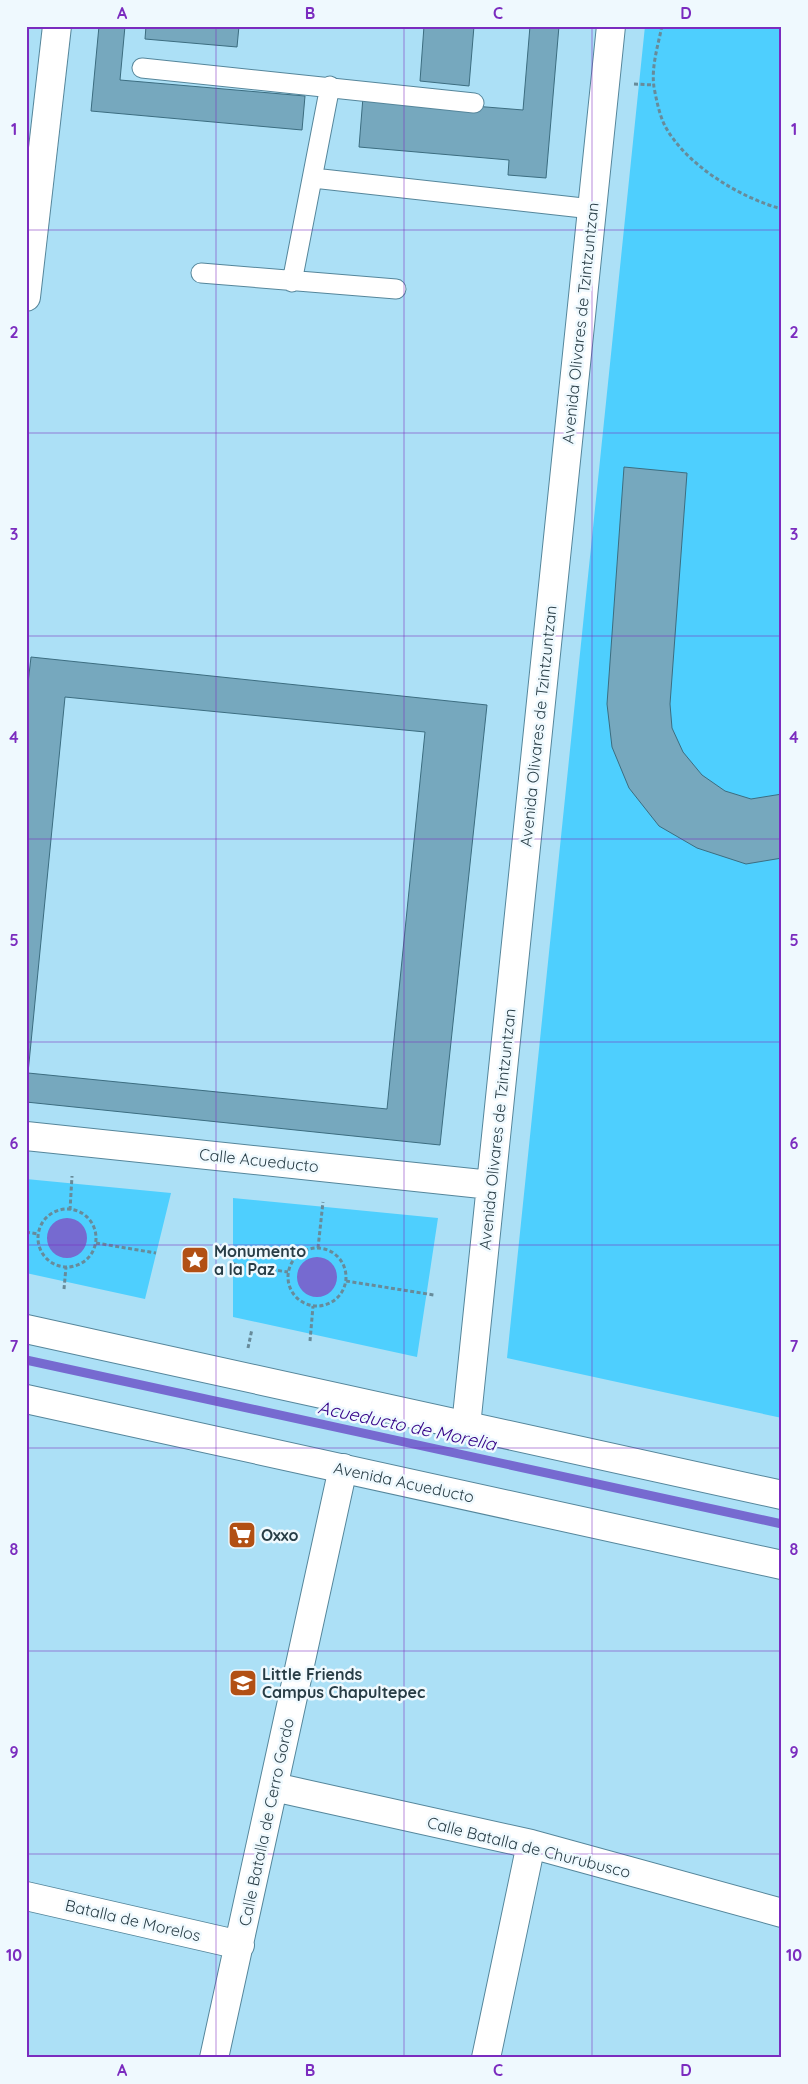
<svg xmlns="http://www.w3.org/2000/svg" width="808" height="2084" viewBox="0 0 808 2084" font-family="Quicksand,sans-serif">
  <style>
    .green { fill: #4ecffe }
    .water { fill: #766ad0 }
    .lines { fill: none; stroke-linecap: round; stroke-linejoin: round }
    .stream { stroke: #766ad0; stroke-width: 9 }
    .building { fill: #76a8be; stroke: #3c6d80; fill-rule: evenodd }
    .service-casing { stroke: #55869b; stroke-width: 21 }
    .minor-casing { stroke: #55869b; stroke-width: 30 }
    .tertiary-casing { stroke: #55869b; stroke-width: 30 }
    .primary-casing { stroke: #55869b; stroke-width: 30 }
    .path { stroke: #678b9a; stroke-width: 3; stroke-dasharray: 4 2.5; stroke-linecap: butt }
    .service { stroke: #fff; stroke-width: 19 }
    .minor { stroke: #fff; stroke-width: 28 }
    .tertiary { stroke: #fff; stroke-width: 28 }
    .primary { stroke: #fff; stroke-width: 28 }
    .grid { fill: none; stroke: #7b2cbf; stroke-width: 1; stroke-opacity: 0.55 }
    .labels { text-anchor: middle; stroke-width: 5; stroke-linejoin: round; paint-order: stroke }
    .street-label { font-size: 16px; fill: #283d46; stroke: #eff9fe }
    .poi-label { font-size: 16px; font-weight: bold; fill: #283d46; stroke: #eff9fe; text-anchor: start }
    .water-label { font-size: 18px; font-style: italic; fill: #340388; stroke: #eff9fe }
    .neatline { fill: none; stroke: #7b2cbf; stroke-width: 2 }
    .grid-label { font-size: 16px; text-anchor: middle; font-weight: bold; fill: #7b2cbf }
  </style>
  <rect width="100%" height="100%" fill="#ace0f6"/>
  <path class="green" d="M645,26H782V1418L507,1358Z
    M26,1179L171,1193L145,1299L26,1273Z
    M233,1198L438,1218L417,1357L233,1317Z"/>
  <path class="water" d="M47 1238a20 20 0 1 1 40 0a20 20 0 1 1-40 0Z
    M297 1277a20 20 0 1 1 40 0a20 20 0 1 1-40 0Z"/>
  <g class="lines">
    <path class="stream" d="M26,1360L782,1524"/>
  </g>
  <path class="building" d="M99,26H125L120,80L305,96L302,130L91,111Z
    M146,26H239L237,47L145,39Z
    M424,26H474L469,86L420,81Z
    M530,26H559L546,178L508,175L509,160L359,147L363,97L523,110Z
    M624,467L687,473L670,704L672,728L683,752L702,775L725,791L751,799L782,794V858L746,864L697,848L659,826L629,788L612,747L607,704Z
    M31,657L487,705L440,1145L26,1102V701ZM65,697L425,732L387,1109L28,1073Z"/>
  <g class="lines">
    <defs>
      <path id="service" d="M142,68L474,103
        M313,178L592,209
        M201,273L396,289
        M292,282L330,86"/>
      <path id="minor" d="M26,1136L491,1185
        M466,1426L611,26
        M274,1787L531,1844L782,1913
        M26,1896L240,1945
        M214,2058L343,1468
        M486,2058L531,1844"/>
      <path id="tertiary" d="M26,297L57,26"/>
      <path id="primary" d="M26,1329L782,1495
        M26,1399L782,1565"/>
    </defs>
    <use href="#service" class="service-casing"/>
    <use href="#minor" class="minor-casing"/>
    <use href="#tertiary" class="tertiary-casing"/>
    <use href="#primary" class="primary-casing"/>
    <path class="path" d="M662,26C658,45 651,68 654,87C656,98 659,113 664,124C684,164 740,198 782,209
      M634,84L654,85
      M38 1238a29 29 0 1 1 58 0a29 29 0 1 1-58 0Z
      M70,1210L72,1176
      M26,1232L38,1234
      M96,1243L156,1253
      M288 1277a29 29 0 1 1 58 0a29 29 0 1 1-58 0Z
      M318,1248L323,1202
      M233,1264L288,1272
      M346,1281L434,1295
      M64,1289L66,1267
      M310,1341L313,1306
      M248,1348L252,1329"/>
    <use href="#service" class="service"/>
    <use href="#minor" class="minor"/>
    <use href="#tertiary" class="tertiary"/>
    <use href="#primary" class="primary"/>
  </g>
  <path class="grid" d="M216,26V2058M404,26V2058M592,26V2058M26,230H782M26,433H782M26,636H782M26,839H782M26,1042H782M26,1245H782M26,1448H782M26,1651H782M26,1854H782"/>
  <defs>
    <symbol id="sight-square" viewBox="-11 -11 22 22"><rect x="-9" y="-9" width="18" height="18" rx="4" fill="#b25014" stroke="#eff9fe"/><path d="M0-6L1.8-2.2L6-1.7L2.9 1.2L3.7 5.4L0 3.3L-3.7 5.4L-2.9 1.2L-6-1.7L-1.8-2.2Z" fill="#fff"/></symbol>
    <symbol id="supermarket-square" viewBox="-11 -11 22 22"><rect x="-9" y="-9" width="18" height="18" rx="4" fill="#b25014" stroke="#eff9fe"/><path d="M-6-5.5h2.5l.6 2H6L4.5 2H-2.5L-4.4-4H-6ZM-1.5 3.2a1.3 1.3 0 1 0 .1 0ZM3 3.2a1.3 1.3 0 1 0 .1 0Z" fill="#fff"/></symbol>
    <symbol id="school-square" viewBox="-11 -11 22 22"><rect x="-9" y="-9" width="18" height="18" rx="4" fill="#b25014" stroke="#eff9fe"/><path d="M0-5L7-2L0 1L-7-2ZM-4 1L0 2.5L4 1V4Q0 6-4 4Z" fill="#fff"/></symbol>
  </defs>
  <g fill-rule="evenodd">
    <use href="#sight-square" x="179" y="1244" width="32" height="32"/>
    <use href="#supermarket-square" x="226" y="1519" width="32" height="32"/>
    <use href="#school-square" x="227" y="1667" width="32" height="32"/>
  </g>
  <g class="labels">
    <g class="street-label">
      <text transform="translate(580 323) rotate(-84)" y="6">Avenida Olivares de Tzintzuntzan</text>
      <text transform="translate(538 726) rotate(-84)" y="6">Avenida Olivares de Tzintzuntzan</text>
      <text transform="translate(497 1129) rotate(-84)" y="6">Avenida Olivares de Tzintzuntzan</text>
      <text transform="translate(259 1160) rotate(6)" y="6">Calle Acueducto</text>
      <text transform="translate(404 1482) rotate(12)" y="6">Avenida Acueducto</text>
      <text transform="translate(266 1822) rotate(-78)" y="6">Calle Batalla de Cerro Gordo</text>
      <text transform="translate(529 1847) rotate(14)" y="6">Calle Batalla de Churubusco</text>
      <text transform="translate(133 1920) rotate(13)" y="6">Batalla de Morelos</text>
    </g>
    <g class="poi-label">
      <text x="214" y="1257">Monumento<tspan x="214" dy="18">a la Paz</tspan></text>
      <text x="261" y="1541">Oxxo</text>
      <text x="262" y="1680">Little Friends<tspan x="262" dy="18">Campus Chapultepec</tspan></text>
    </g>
    <g class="water-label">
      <text transform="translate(407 1426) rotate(12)" y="6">Acueducto de Morelia</text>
    </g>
  </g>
  <rect width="808" height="2084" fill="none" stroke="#eff9fe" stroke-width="55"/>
  <rect x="28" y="28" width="752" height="2028" class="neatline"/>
  <g class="grid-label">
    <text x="122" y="19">A</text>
    <text x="310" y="19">B</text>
    <text x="498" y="19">C</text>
    <text x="686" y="19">D</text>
    <text x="14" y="135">1</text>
    <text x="794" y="135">1</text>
    <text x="14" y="338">2</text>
    <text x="794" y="338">2</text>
    <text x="14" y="540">3</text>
    <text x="794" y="540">3</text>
    <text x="14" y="743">4</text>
    <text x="794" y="743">4</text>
    <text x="14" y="946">5</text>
    <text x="794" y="946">5</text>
    <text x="14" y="1149">6</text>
    <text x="794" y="1149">6</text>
    <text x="14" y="1352">7</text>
    <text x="794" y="1352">7</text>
    <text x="14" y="1555">8</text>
    <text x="794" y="1555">8</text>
    <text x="14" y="1758">9</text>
    <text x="794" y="1758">9</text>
    <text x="14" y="1961">10</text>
    <text x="794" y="1961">10</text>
    <text x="122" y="2076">A</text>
    <text x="310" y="2076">B</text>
    <text x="498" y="2076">C</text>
    <text x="686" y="2076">D</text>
  </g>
</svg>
